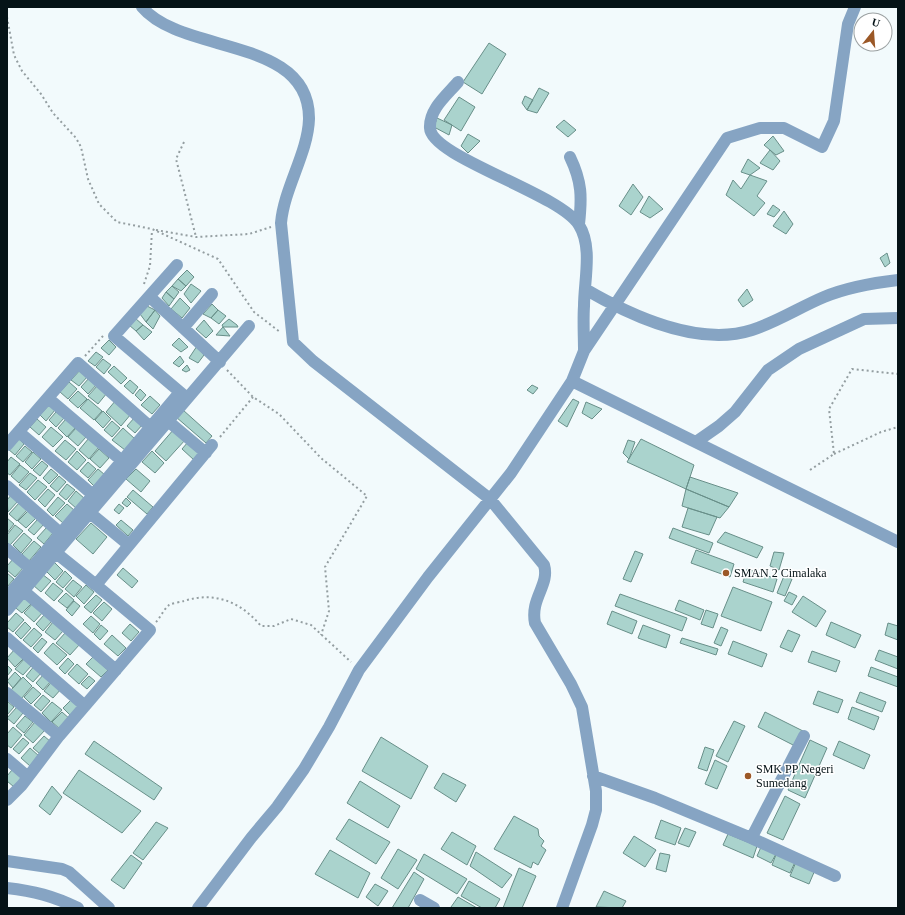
<svg xmlns="http://www.w3.org/2000/svg" width="905" height="915" viewBox="0 0 905 915" font-family="Georgia,serif">
  <style>
    .building { fill: #aad3cd; stroke: #688f89 }
    .lines { fill: none; stroke-linecap: round; stroke-linejoin: round }
    .path { stroke: #949ea1; stroke-width: 2; stroke-dasharray: 2 3; stroke-linecap: butt }
    .minor { stroke: #86a4c3; stroke-width: 12 }
    .poi-dot { fill: #9b5827; stroke: #fff; stroke-width: 1.5 }
    .labels { text-anchor: middle; stroke-width: 3; stroke-linejoin: round; paint-order: stroke }
    .poi-label { font-size: 12px; fill: #051317; stroke: #fff; text-anchor: start }
  </style>
  <rect width="100%" height="100%" fill="#f2fafc"/>
  <path class="building" d="M489,43L506,54L482,94L463,82Z
    M539,88L549,93L537,113L527,110Z
    M525,96L533,100L527,110L522,103Z
    M459,97L475,107L461,131L444,120Z
    M437,118L452,125L449,135L434,127Z
    M564,120L576,130L568,137L556,127Z
    M468,134L480,141L468,153L461,146Z
    M773,136L784,151L776,155L764,145Z
    M770,150L780,161L773,170L760,163Z
    M748,159L760,168L750,175L741,172Z
    M750,175L767,181L757,196L765,203L754,216L726,195L733,180L741,189Z
    M633,184L643,197L631,215L619,206Z
    M649,196L663,209L650,218L640,212Z
    M773,205L780,210L774,217L767,214Z
    M784,211L793,224L786,234L773,226Z
    M887,253L890,263L885,267L880,258Z
    M187,270L194,277L186,286L178,279Z
    M178,279L186,286L181,291L172,286Z
    M191,284L201,291L191,303L184,294Z
    M172,286L179,292L174,299L166,292Z
    M747,289L753,300L743,307L738,300Z
    M166,292L174,299L169,306L162,298Z
    M180,298L190,308L182,318L171,309Z
    M212,304L218,310L211,318L203,314Z
    M147,306L155,310L146,322L140,314Z
    M155,310L160,316L153,329L146,322Z
    M218,310L226,316L219,324L211,318Z
    M135,318L143,325L136,331L129,325Z
    M229,319L237,325L238,327H223L222,325Z
    M204,320L213,331L206,338L196,329Z
    M143,325L152,332L144,340L136,331Z
    M223,327L230,336L216,335Z
    M179,338L188,347L181,352L172,345Z
    M109,340L116,347L109,355L101,348Z
    M197,346L204,355L198,363L189,358Z
    M96,352L103,357L95,366L88,361Z
    M180,356L184,362L179,367L173,363Z
    M103,359L111,365L104,374L96,367Z
    M187,365L190,370L186,372L182,370Z
    M114,366L127,378L121,384L108,372Z
    M81,369L88,376L79,386L71,380Z
    M90,377L98,383L88,394L81,387Z
    M130,380L138,387L133,394L124,386Z
    M69,382L77,389L68,399L60,392Z
    M98,385L107,393L98,404L88,396Z
    M532,385L538,388L533,394L527,390Z
    M140,389L146,395L141,401L135,395Z
    M78,391L87,399L78,408L69,400Z
    M150,396L160,405L152,414L141,405Z
    M88,399L102,411L94,420L80,408Z
    M573,399L579,402L567,427L558,421Z
    M116,400L131,414L121,426L106,412Z
    M586,402L602,409L592,419L582,413Z
    M49,405L55,410L46,421L40,415Z
    M183,410L212,436L206,443L176,417Z
    M103,411L111,419L103,428L95,420Z
    M56,412L64,418L56,427L49,420Z
    M135,417L143,424L135,433L127,426Z
    M37,419L46,427L39,435L30,427Z
    M66,419L76,427L67,437L58,428Z
    M112,421L120,428L112,437L104,430Z
    M51,427L63,437L53,447L42,437Z
    M76,428L86,437L78,446L68,437Z
    M123,428L135,439L125,450L112,440Z
    M174,429L186,439L166,461L155,451Z
    M18,438L24,444L15,455L8,449Z
    M89,438L99,447L89,459L79,450Z
    M641,439L694,465L686,489L627,462Z
    M65,440L76,449L66,460L55,451Z
    M628,440L635,442L629,459L623,453Z
    M188,442L200,452L194,460L182,449Z
    M25,446L32,452L23,462L16,456Z
    M99,449L109,458L100,468L90,459Z
    M77,451L86,460L77,470L68,462Z
    M152,451L164,463L155,473L142,462Z
    M33,452L41,459L32,469L25,462Z
    M11,457L20,464L10,475L7,473V462Z
    M42,461L48,466L40,476L33,470Z
    M88,462L96,469L88,478L80,471Z
    M20,465L29,472L19,483L11,476Z
    M51,469L58,475L49,484L43,478Z
    M98,469L105,475L95,487L88,480Z
    M136,469L150,481L141,492L126,479Z
    M30,473L37,478L26,490L19,485Z
    M59,476L66,482L57,492L50,486Z
    M690,477L738,493L729,507L686,489Z
    M38,480L47,487L35,500L27,492Z
    M67,484L75,490L66,500L59,494Z
    M48,489L55,495L45,507L38,500Z
    M686,489L729,507L720,518L682,506Z
    M133,490L153,507L147,514L127,497Z
    M76,491L85,499L77,509L68,501Z
    M12,494L19,500L8,512L7,500Z
    M58,497L65,503L53,516L47,510Z
    M126,498L131,503L127,507L122,503Z
    M20,502L28,509L17,521L9,514Z
    M67,504L74,510L63,523L55,516Z
    M119,504L124,508L119,514L114,510Z
    M688,508L717,517L709,535L682,527Z
    M28,511L36,518L26,528L18,521Z
    M7,518L14,524L7,533Z
    M38,519L44,524L34,535L28,530Z
    M121,520L133,530L128,536L116,525Z
    M91,523L107,537L93,554L76,539Z
    M15,525L23,531L10,545L7,542V535Z
    M47,527L53,533L44,544L37,538Z
    M673,528L713,543L709,553L669,538Z
    M725,532L763,547L757,558L717,542Z
    M24,533L32,540L21,553L13,545Z
    M34,541L41,547L29,561L22,554Z
    M696,550L734,564L730,577L691,563Z
    M635,551L643,554L631,582L623,579Z
    M774,552L784,553L779,570L770,566Z
    M14,558L25,566L15,577L7,570V566Z
    M53,561L63,571L55,580L45,570Z
    M123,568L138,581L132,588L117,575Z
    M747,569L777,579L773,592L743,582Z
    M65,571L72,578L63,588L56,582Z
    M7,573L14,579L7,587Z
    M42,574L51,581L41,592L33,585Z
    M784,576L792,579L785,596L777,593Z
    M73,580L82,587L74,597L65,589Z
    M53,583L63,591L54,601L45,593Z
    M86,585L94,592L84,604L76,596Z
    M733,587L772,602L761,631L721,616Z
    M789,592L797,596L792,605L784,601Z
    M23,593L33,602L22,613L12,605Z
    M66,593L74,600L67,608L58,601Z
    M620,594L687,618L682,631L615,606Z
    M96,595L102,600L91,613L84,607Z
    M803,596L826,611L816,627L792,612Z
    M679,600L704,610L700,620L675,610Z
    M74,601L80,606L72,616L66,610Z
    M34,602L44,611L34,622L24,613Z
    M104,602L112,609L102,621L93,613Z
    M706,610L718,614L713,628L701,624Z
    M612,611L637,621L632,634L607,624Z
    M16,613L24,620L13,632L7,627V623Z
    M44,615L52,621L43,631L36,624Z
    M91,616L100,624L93,633L83,624Z
    M25,622L31,628L21,639L15,633Z
    M53,622L63,631L55,640L45,632Z
    M831,622L861,635L855,648L826,635Z
    M888,623L898,626V640L885,635Z
    M130,624L139,632L131,641L122,633Z
    M101,625L108,631L100,640L94,634Z
    M643,625L670,635L666,648L638,638Z
    M721,627L728,630L721,646L714,643Z
    M34,628L42,635L31,647L23,640Z
    M788,630L800,635L792,652L780,647Z
    M66,632L80,644L70,655L56,643Z
    M112,635L126,648L118,656L104,644Z
    M42,638L47,642L38,653L33,648Z
    M682,638L718,649L716,655L680,643Z
    M733,641L767,654L762,667L728,654Z
    M53,643L67,655L57,665L44,653Z
    M15,649L25,657L15,667L7,658Z
    M879,650L898,657V669L875,660Z
    M812,651L840,661L836,672L808,662Z
    M93,657L108,670L101,677L86,664Z
    M25,658L32,665L23,675L15,669Z
    M68,658L74,664L65,674L59,668Z
    M77,664L88,674L79,684L68,674Z
    M7,665L12,670L7,676Z
    M35,665L42,672L33,682L26,676Z
    M871,667L898,677V687L868,676Z
    M15,672L21,678L13,688L7,681Z
    M44,674L51,681L43,690L36,683Z
    M89,676L95,681L87,689L81,684Z
    M23,677L32,686L21,699L11,690Z
    M53,680L62,688L53,698L44,691Z
    M33,687L41,694L31,704L24,697Z
    M818,691L843,700L838,713L813,704Z
    M860,692L886,702L882,712L856,702Z
    M43,695L50,701L41,711L34,705Z
    M72,699L81,707L72,717L63,708Z
    M7,701L14,707L7,715Z
    M52,702L62,710L51,722L42,713Z
    M17,707L23,713L14,724L7,718Z
    M852,707L879,717L874,730L848,719Z
    M62,712L71,720L61,730L52,722Z
    M765,712L803,731L795,746L758,727Z
    M25,716L33,722L24,733L16,726Z
    M734,721L745,726L728,762L716,756Z
    M35,722L45,730L33,743L24,735Z
    M13,727L22,735L11,748L7,745V734Z
    M44,736L51,742L40,754L33,748Z
    M381,737L428,766L411,799L362,771Z
    M23,738L29,743L19,754L13,749Z
    M810,740L827,748L805,798L788,790Z
    M94,741L162,788L154,800L85,754Z
    M839,741L870,755L864,769L833,755Z
    M705,747L714,750L707,771L698,768Z
    M30,748L39,756L30,766L21,758Z
    M715,760L727,766L717,789L705,784Z
    M12,770L22,778L14,787L7,781V776Z
    M79,770L141,811L122,833L63,793Z
    M443,773L466,785L456,802L434,788Z
    M360,781L400,806L388,828L347,803Z
    M52,786L62,797L50,815L39,806Z
    M785,796L800,804L783,840L767,833Z
    M514,816L538,829L539,836L544,841L541,846L546,850L538,865L533,862L531,868L494,849Z
    M349,819L390,842L376,864L336,839Z
    M661,820L681,828L675,845L655,838Z
    M156,822L168,828L143,860L133,853Z
    M685,828L696,832L689,847L678,843Z
    M452,832L476,846L467,865L441,849Z
    M728,834L757,846L753,858L723,845Z
    M634,836L656,850L645,867L623,853Z
    M761,847L776,854L771,863L757,856Z
    M398,849L417,860L398,889L381,878Z
    M330,850L370,873L358,898L315,874Z
    M476,852L512,875L502,888L470,866Z
    M777,852L796,860L790,873L772,865Z
    M660,853L670,855L666,872L656,869Z
    M424,854L467,879L457,894L416,869Z
    M131,855L142,863L124,889L111,880Z
    M796,862L815,870L809,884L790,876Z
    M519,868L536,876L522,908H503Z
    M414,872L424,879L408,908H392Z
    M469,881L500,899L495,908H482L461,896Z
    M375,884L388,891L378,906L366,897Z
    M604,891L626,901L622,908L596,907Z
    M458,897L477,908H453L451,907Z"/>
  <g class="lines">
    <path class="path" d="M7,17L14,55L22,71L41,94L53,113L76,138L81,147L88,179L99,204L117,222L152,229L218,259L254,312L280,332
      M184,142L176,159L196,237
      M156,230L196,237L249,234L271,227
      M144,284L150,266L152,230
      M85,356L103,336
      M227,370L253,397L279,414L321,458L367,496L325,567L329,611L321,635
      M220,437L253,397
      M834,454L881,432L898,427
      M810,470L834,454L829,409L852,369L898,374
      M156,622C160,618 164,609 169,605C173,603 180,602 184,601C215,591 241,602 261,626H274L291,619L311,625L351,662"/>
    <path class="minor" d="M142,7C182,55 310,36 309,119C308,153 284,188 281,223L293,342L313,361L490,499L544,565C550,585 530,598 535,623L571,684L582,707L596,791V810L592,825L562,908
      M458,82C447,95 429,109 430,128C431,157 559,193 579,225C593,247 584,281 584,306C583,321 584,336 584,351
      M570,157C582,182 582,197 579,224
      M177,265L114,336L187,398
      M585,289C631,316 699,347 752,330C777,322 800,307 824,297C848,287 872,283 898,280
      M150,297L220,362
      M183,328L212,294
      M572,381L584,351L727,138L760,128H784L822,147L834,121L848,24L855,7
      M48,398L128,466
      M162,416L206,453
      M19,432L99,500
      M696,442L719,426L735,412L768,370L799,349L864,319L898,318
      M7,445L78,363L156,432
      M7,486L66,538
      M84,508L129,545
      M50,548L96,585
      M7,549L37,574
      M18,586L116,670
      M7,597L180,392
      M7,610L249,326
      M7,638L85,706
      M7,693L59,736
      M7,759L28,777
      M593,776L655,798L749,837L754,833L804,736
      M7,800L22,785L59,736L150,630L96,585L212,445
      M749,837L835,876
      M7,861L62,869L69,872L109,908
      M7,888C34,891 53,896 78,908
      M420,900L434,908
      M198,908L251,838L277,807L304,769L329,727L359,670L428,577L511,473L572,381L898,542"/>
  </g>
  <g class="poi-dot">
    <circle cx="726" cy="573" r="4"/>
    <circle cx="748" cy="776" r="4"/>
  </g>
  <g class="labels">
    <g class="poi-label">
      <text x="734" y="577">SMAN 2 Cimalaka</text>
      <text x="756" y="773">SMK PP Negeri<tspan x="756" dy="14">Sumedang</tspan></text>
    </g>
  </g>
  <rect width="905" height="915" fill="none" stroke="#051317" stroke-width="16"/>
  <g transform="translate(873 32) rotate(17)"><circle r="19" fill="#ffffff" stroke="#9ba1a2"/>
  <path d="M0-3L7 15L0 10L-7 15Z" fill="#9b5827"/>
  <text y="-6" font-size="11" font-weight="bold" text-anchor="middle" fill="#051317">U</text>
  </g>
</svg>
